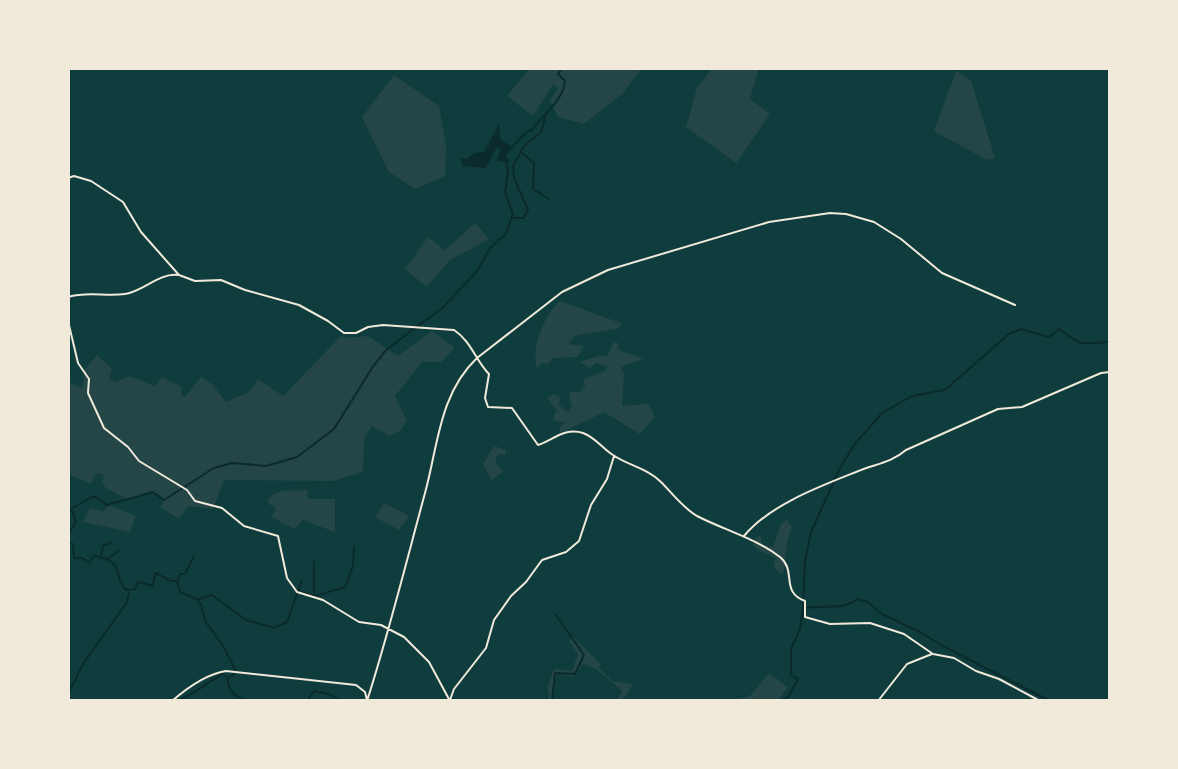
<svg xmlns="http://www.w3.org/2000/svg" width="1178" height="769" viewBox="0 0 1178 769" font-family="Figtree,sans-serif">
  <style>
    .green { fill: #244646 }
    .water { fill: #0a2a2b }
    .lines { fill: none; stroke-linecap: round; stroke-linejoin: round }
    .stream { stroke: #0a2a2b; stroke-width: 2 }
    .minor { stroke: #f1e9da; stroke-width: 2 }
  </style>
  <rect width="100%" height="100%" fill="#0f3d3e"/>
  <path class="green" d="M530,68H642L623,93L584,124L558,117L550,100L559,88L553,84L533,116L507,96Z
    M712,68H759L750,99L770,114L736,163L686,127L697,88Z
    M956,71L971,81L995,158L987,160L934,131Z
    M394,75L439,106L446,146L445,176L415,189L389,172L362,117Z
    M475,223L489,239L450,260L427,287L405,269L428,237L445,250Z
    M560,301L623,324L617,329L574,336L569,344L582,346L583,348L578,357L553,358L547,364L541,363L537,370C531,349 543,316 560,301Z
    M432,331L455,348L441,362H422L395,396L407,421L400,431L389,436L372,426L364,439L363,472L333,481L224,480L213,509L188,506L179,519L160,507L165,500L153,493L126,499L106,488L102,483L104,475L96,473L91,484L72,476L68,470V382L82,388L85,369L97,355L112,369L109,379L116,382L129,376L155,386L162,377L182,387L181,395L185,397L201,377L213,385L226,402L249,392L258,379L283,396L341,336L347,338L368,336L398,356Z
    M614,342L618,343L619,350L643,359L621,367L624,374L622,406L648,404L655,416L640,434L604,412L561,433L559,428L565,422L554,421V414L557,411L547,398L553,394L560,397L559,405L568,412L572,407L569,397L571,391L579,393L585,386L584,379L607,370L606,366L596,363L590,368L580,362L598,356H607Z
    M494,446L506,450L505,455L498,454L495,461L503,472L492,480L483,464Z
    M307,490L308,499H335V532L303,520L294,529L272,517L276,509L267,502C275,487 293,491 307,490Z
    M384,503L409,516L399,530L375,517Z
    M110,505L136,516L130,532L83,522L90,508L103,511Z
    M787,520L792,527L787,541L784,571L781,574L773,566L776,558L759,551L753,545L756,538L760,535L763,545L773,547L781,524Z
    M573,637L601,664L598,667L612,681L633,684L622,701H617L622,691L596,669L583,664L573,677L559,674L556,676L552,701H549L548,686L553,671L557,669L572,671L578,654L569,641Z
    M769,673L788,687L780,698L782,701H728L750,696Z"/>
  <path class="water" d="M499,124L501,140L512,147L504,153L510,162L497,161L500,149L497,147L486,168L463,166L460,158L467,159L474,153L484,152Z"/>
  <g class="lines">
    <path class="stream" d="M521,152L534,163L533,189L549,199
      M504,155L527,132L532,130C542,115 564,100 565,81L558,74L562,68
      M512,218H523L528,210L514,178L513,166L524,146L541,132L546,114
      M68,535L76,521L71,509L94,496L107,505L153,492L164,500L214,468L232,463L266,466L297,457L334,429L372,368L387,349L442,308L467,282L478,270L490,248L506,234L513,214L505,192L508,172L506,161
      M68,543L73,544L74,558H82L89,563L94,556C127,561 111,574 126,590L135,589L138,582L153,586L155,573L171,581H177L180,592L196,599L201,604L205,621L223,646L235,669L233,675L228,678C227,690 236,697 246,701
      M101,557L103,546L112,542
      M108,559L119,550
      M314,562V595
      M178,580L181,574H185L194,556
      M299,591L315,596L345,587L353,566L354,546
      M197,600L212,595L246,620L274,628L287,622L302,580
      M803,609L805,561L811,532L839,470L854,445L882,413L912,396L945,390L1009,334L1021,329L1049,337L1059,329C1084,347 1078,344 1110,342
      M68,694L83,664L127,602L129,593
      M510,699V701
      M179,700C195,694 207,682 223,674L228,678
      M307,701L314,691L329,694L341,701
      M520,701L521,699
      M552,701L555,673L575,674L584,655L556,615
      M782,701L788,697L798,679L791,675V649L800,629L803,609C821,603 842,612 857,599L868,602L880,613L920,632L941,645L1050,701"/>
    <path class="minor" d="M68,178L74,176L91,181L123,202L141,232L179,275L195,281L221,280L245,290L299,305L328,321L344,333H356L368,327L383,325L454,330C471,341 476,361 489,374L485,398L488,407L512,408L538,445C553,440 565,427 583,433C595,437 603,449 613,455C627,465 649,469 661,482C672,493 683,508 697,516C724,530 755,538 780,557C797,571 780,592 805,601V617L830,624L870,623L904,634L933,654L954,658L976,671L999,679L1040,701
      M68,297C88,291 106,297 125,294C144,291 158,273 178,275
      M68,321L78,363L89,379L88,393L104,428L128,447L139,461L187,490L195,501L222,508L244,526L278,536L287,578L297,592L323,600L359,622L381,625L404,637L429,662L450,701
      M744,536C770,505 818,487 856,472C874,464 891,463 906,450L998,409L1022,407L1101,373L1110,372
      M450,700L454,689L486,648L494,620L511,596L526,582L542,560L566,552L579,541L591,505L607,479L614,456
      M172,701C187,688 206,674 226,671L356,685L365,692L367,700
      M367,701C389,632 406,563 425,493C438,446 439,394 477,358L562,292L608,270L769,222L830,213L846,214L874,222L901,239L942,273L1015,305
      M878,701L907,664L932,654"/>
  </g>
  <rect width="1178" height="769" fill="none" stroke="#f1e9da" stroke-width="140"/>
</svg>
